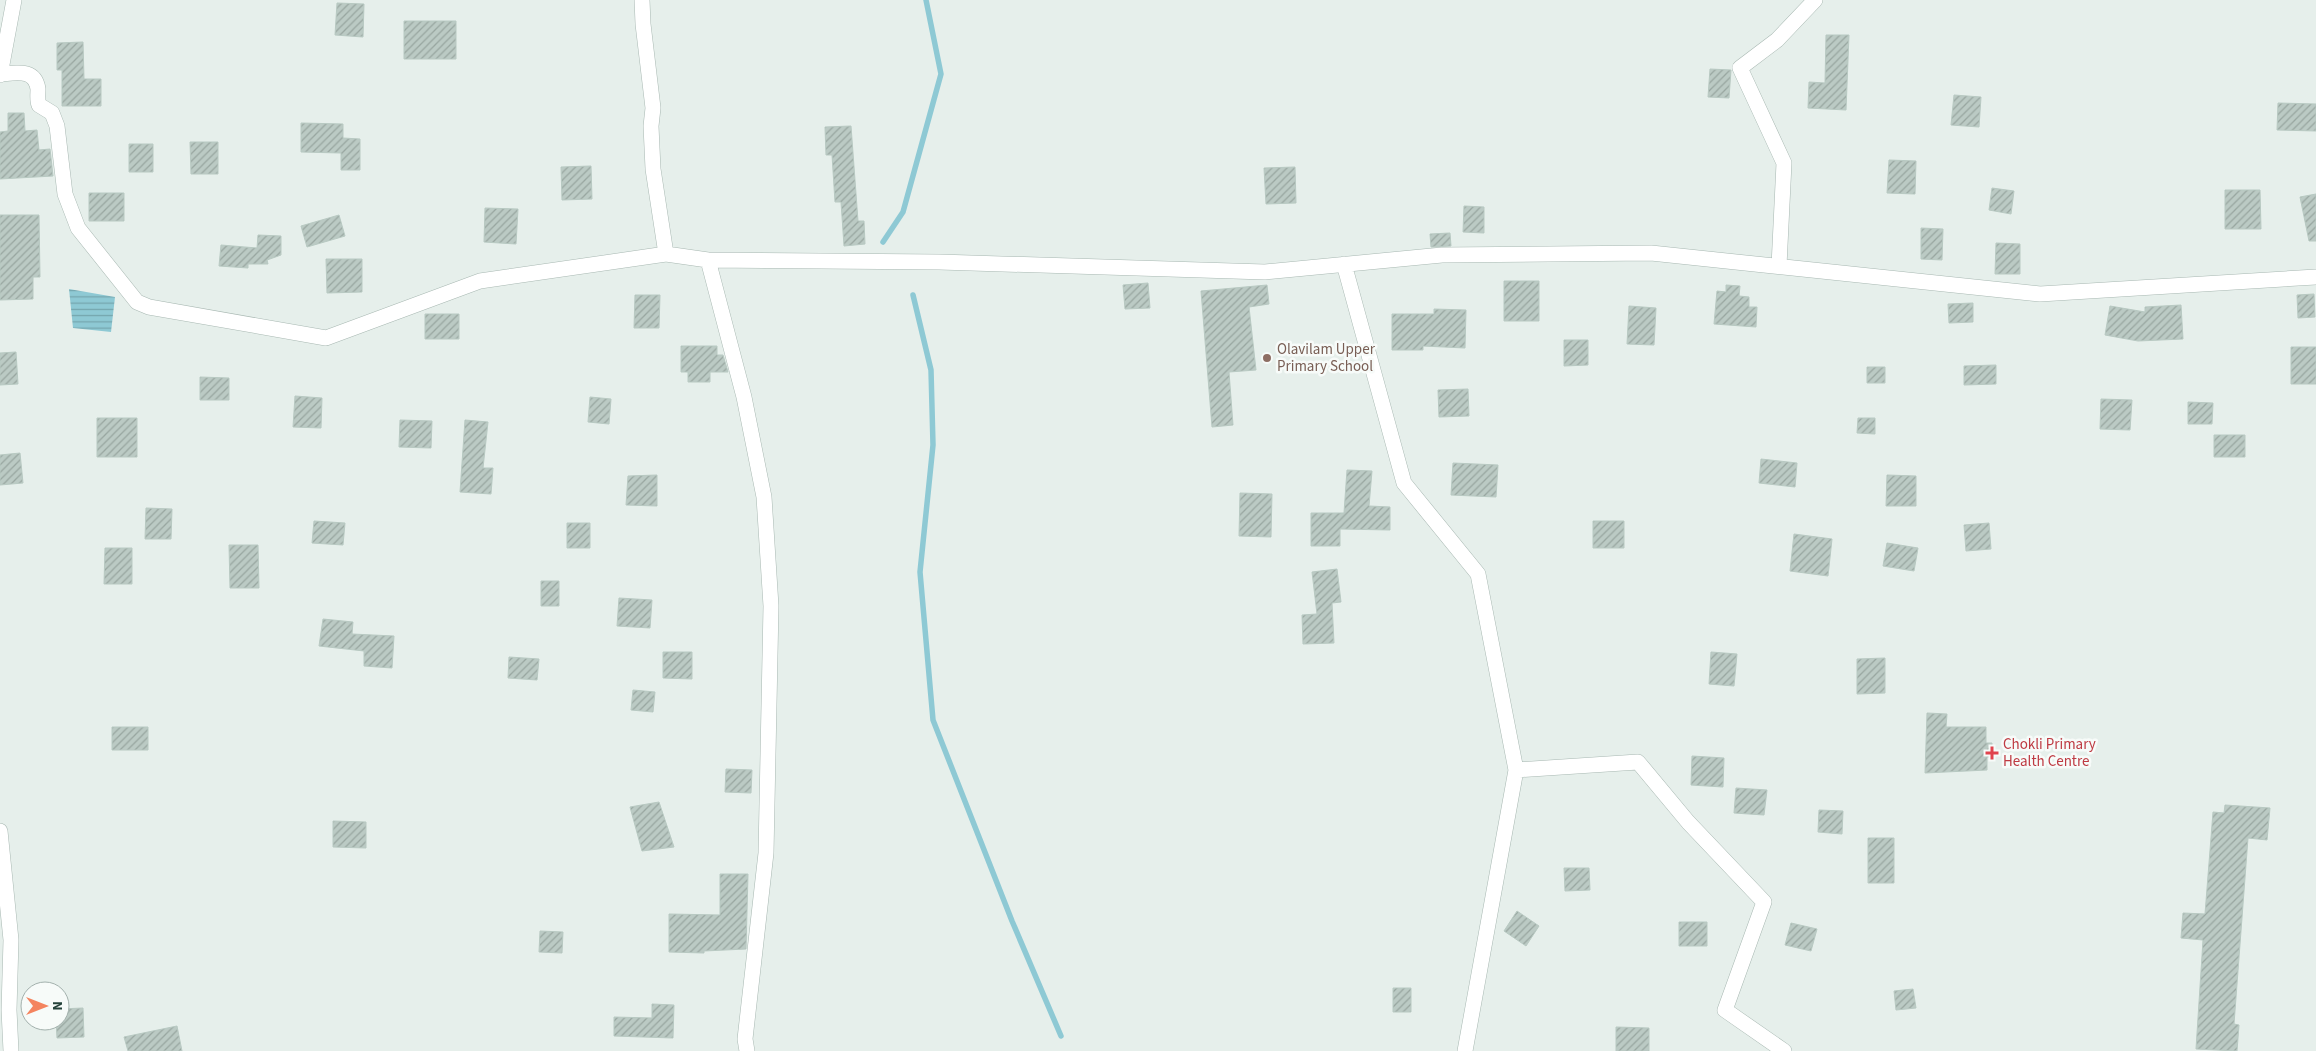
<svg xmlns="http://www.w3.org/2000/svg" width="2316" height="1051" viewBox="0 0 2316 1051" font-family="'Source Sans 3',sans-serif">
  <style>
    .water { fill: url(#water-rules) }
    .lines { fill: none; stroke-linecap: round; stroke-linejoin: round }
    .stream { stroke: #8ec9d4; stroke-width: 5.5 }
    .building { fill: url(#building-hatch); stroke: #b8c9c2 }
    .minor-casing { stroke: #a8b8b2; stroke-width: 16 }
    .minor { stroke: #fff; stroke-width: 15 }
    .education-dot { fill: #8d6e63; stroke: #f7fbf9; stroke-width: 2 }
    .health-dot { fill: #e0444e; stroke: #f7fbf9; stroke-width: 2 }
    .labels { text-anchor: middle; stroke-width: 5; stroke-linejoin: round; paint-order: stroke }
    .education-label { font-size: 15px; fill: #785e54; stroke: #f7fbf9; text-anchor: start }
    .health-label { font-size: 15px; fill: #be3a42; stroke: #f7fbf9; text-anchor: start }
  </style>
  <defs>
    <pattern id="water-rules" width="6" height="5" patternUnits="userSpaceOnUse" patternTransform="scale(1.25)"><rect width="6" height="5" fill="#8ec9d4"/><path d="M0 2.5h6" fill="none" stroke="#74a5ad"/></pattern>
    <pattern id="building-hatch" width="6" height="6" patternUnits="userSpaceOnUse" patternTransform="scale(1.25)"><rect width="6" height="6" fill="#bbcac4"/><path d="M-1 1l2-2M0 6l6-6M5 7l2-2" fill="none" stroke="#98a6a0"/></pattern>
  </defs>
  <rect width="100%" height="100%" fill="#e6efeb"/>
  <path class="water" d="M69,289L115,297L111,332L73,328Z"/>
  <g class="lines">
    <path class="stream" d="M883,242L903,212L941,74L926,0
      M913,295L931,370L933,445L920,572L933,720L1012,921L1061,1036"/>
  </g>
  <path class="building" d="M337,3L364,4L363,37L335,35Z
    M404,21H456V59H404Z
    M1826,35H1849L1846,110L1808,108L1809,82L1825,83Z
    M83,42L84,79H101V106H62V70H57V43Z
    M1710,69L1731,70L1729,98L1708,97Z
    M1954,95L1981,97L1979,127L1951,125Z
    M2278,103L2316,104V131L2277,130Z
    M8,113H24L25,131L37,130L39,150L50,149L53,176L0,179V132L8,131Z
    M301,123L343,124V138L360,139V170H341V153L301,152Z
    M851,126L858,221H864L865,244L844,246L841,202H835L832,155H826L825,127Z
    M190,142H218V174H191Z
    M129,144H153V172H129Z
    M1889,160L1916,161L1915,194L1887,193Z
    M591,166L592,199L562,200L561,167Z
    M1295,167L1296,203L1266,204L1264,168Z
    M1992,188L2014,191L2011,214L1989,210Z
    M2225,190H2260L2261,229H2225Z
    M89,193H124V221H89Z
    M2316,194V241H2309L2300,197Z
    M1464,206L1484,207V233L1463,232Z
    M485,208L518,209L516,244L484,242Z
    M0,215H39L40,277H33V299L0,300Z
    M339,215L345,236L307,247L301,226Z
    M1921,228L1943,229L1942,260L1921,259Z
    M1450,233L1451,246L1431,247L1430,234Z
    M258,235L281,236V255L267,260L268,264H248V268L219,266L221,245L257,248Z
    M1996,243L2020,244V274H1995Z
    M326,259H362V292L327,293Z
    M1504,281H1539V321H1504Z
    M1148,283L1150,308L1125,309L1123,285Z
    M1267,285L1269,304L1249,307L1256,370L1229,372L1233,425L1212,427L1201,291Z
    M1726,285L1740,286L1739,296L1749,297V307H1757L1756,327L1714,324L1717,291L1726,292Z
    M2314,294L2315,317L2298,318L2297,295Z
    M635,295H660L659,328H634Z
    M1973,303V322L1949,323L1948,304Z
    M2181,305L2183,339L2138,341L2105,335L2110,306L2145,312V307Z
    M1629,306L1656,308L1654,345L1627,344Z
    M1434,309L1466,310L1465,348L1423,346V350H1392V314H1434Z
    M425,314H459V339H425Z
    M1564,340H1588V365L1564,366Z
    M681,346H717V355H723L728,372H710V382H688V372H681Z
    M2291,347H2316V384H2291Z
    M16,352L18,384L0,385V353Z
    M1996,365V384L1964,385V366Z
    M1867,367H1885V383H1867Z
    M200,377L229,378V400H200Z
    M1468,389L1469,416L1439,417L1438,390Z
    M295,396L322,398L321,428L293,427Z
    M590,397L611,399L609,424L588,422Z
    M2101,399L2132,400L2130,430L2100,429Z
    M2188,402L2213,403L2212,424H2188Z
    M97,418H137V457H97Z
    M1858,418H1875V434L1857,433Z
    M400,420L432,421L431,448L399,447Z
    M465,420L488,422L483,468H493L491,494L460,492Z
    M2214,435H2245V457H2214Z
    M20,453L23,483L0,485V455Z
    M1761,459L1797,463L1795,487L1759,483Z
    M1453,463L1498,465L1496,497L1451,495Z
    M1347,470L1372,471L1369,506L1390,507V530L1340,529V546H1311V513H1344Z
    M657,475V506L626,505L628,476Z
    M1887,475L1916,476V506H1886Z
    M1240,493L1272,494L1271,537L1239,536Z
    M146,508L172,509L171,539H145Z
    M314,521L345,523L343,545L312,543Z
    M1593,521H1624V548H1593Z
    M567,523H590V548H567Z
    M1989,523L1991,549L1966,551L1964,525Z
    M1794,534L1832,539L1828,576L1790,571Z
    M1887,543L1918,548L1914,571L1883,566Z
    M229,545H258L259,588H230Z
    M105,548H132V584H104Z
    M1337,569L1341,602L1332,603L1334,643L1303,644L1302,615L1317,614L1312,572Z
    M541,581H559V606H541Z
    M619,598L652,600L650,628L617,626Z
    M323,619L353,622L352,634L394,636L392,668L364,666V651L319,646Z
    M663,652H692V679L663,678Z
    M1711,652L1737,654L1734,686L1709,684Z
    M509,657L539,659L537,680L508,678Z
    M1885,658V693L1857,694V659Z
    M633,690L655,692L653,712L631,710Z
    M1927,713L1947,714L1946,727H1986V743H1992V757H1987V770L1925,773Z
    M112,727H148V750H112Z
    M1692,756L1724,758L1723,787L1691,785Z
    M726,769L752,770L751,793L725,792Z
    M1736,788L1767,790L1764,815L1734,813Z
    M659,802L674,847L642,851L630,807Z
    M2225,805L2270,808L2267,840L2248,838L2234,1024L2239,1025L2237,1051L2196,1049L2203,940L2181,938L2183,913L2205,914L2213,812L2224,813Z
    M1819,810L1843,811L1842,834L1818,832Z
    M333,821L366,822V848L333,847Z
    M1868,838H1894V883H1868Z
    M1564,868H1589L1590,890L1565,891Z
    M720,874H748L746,949L704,951V953L669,952V914L720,915Z
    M1517,911L1539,926L1526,946L1504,931Z
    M1679,922H1707V946H1679Z
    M1791,923L1817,929L1811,951L1785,945Z
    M540,931L563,932L562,953L539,952Z
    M1393,988H1411V1012H1393Z
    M1913,989L1916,1008L1896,1010L1894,991Z
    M652,1004L674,1005L673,1038L614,1036V1017L652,1018Z
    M83,1008L84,1037L57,1038L56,1021H60V1009Z
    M177,1026L182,1051H128L124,1037Z
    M1616,1027L1649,1028V1051H1616Z"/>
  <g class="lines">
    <defs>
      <path id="minor" d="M642,0L643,24L653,108L651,126L653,169L666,254L708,260L744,397L764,497L771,606L766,853L745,1039L747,1051
        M0,74C16,73 35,68 38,89C38,95 37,100 39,105L52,113L57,126L65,194L78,228L137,302L149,307L326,338L480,281L666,254
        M0,75L14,0
        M708,260L939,262L1265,272L1442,255L1651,253L2040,294L2316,277
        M1344,264L1404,483L1478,574L1516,770L1465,1051
        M1779,266L1784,163L1740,68L1777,40L1815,0
        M1516,770L1638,762L1688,822L1764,902L1725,1010L1784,1051
        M0,831L11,940L9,1010L11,1051"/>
    </defs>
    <use href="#minor" class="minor-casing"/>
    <use href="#minor" class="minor"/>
  </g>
  <circle class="education-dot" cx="1267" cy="358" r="5"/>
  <path class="health-dot" d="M1989.5 745.5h5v5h5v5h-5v5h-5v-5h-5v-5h5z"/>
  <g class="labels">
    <g class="education-label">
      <text x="1277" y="354">Olavilam Upper<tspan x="1277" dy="17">Primary School</tspan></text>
    </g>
    <g class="health-label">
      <text x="2003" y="749">Chokli Primary<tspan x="2003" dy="17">Health Centre</tspan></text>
    </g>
  </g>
  <g transform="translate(45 1006) rotate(90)"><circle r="24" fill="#f7fbf9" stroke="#a3b1ad"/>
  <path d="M0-4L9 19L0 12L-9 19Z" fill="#f4845f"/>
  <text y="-8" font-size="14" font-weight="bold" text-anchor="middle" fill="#24423a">N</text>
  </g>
</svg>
